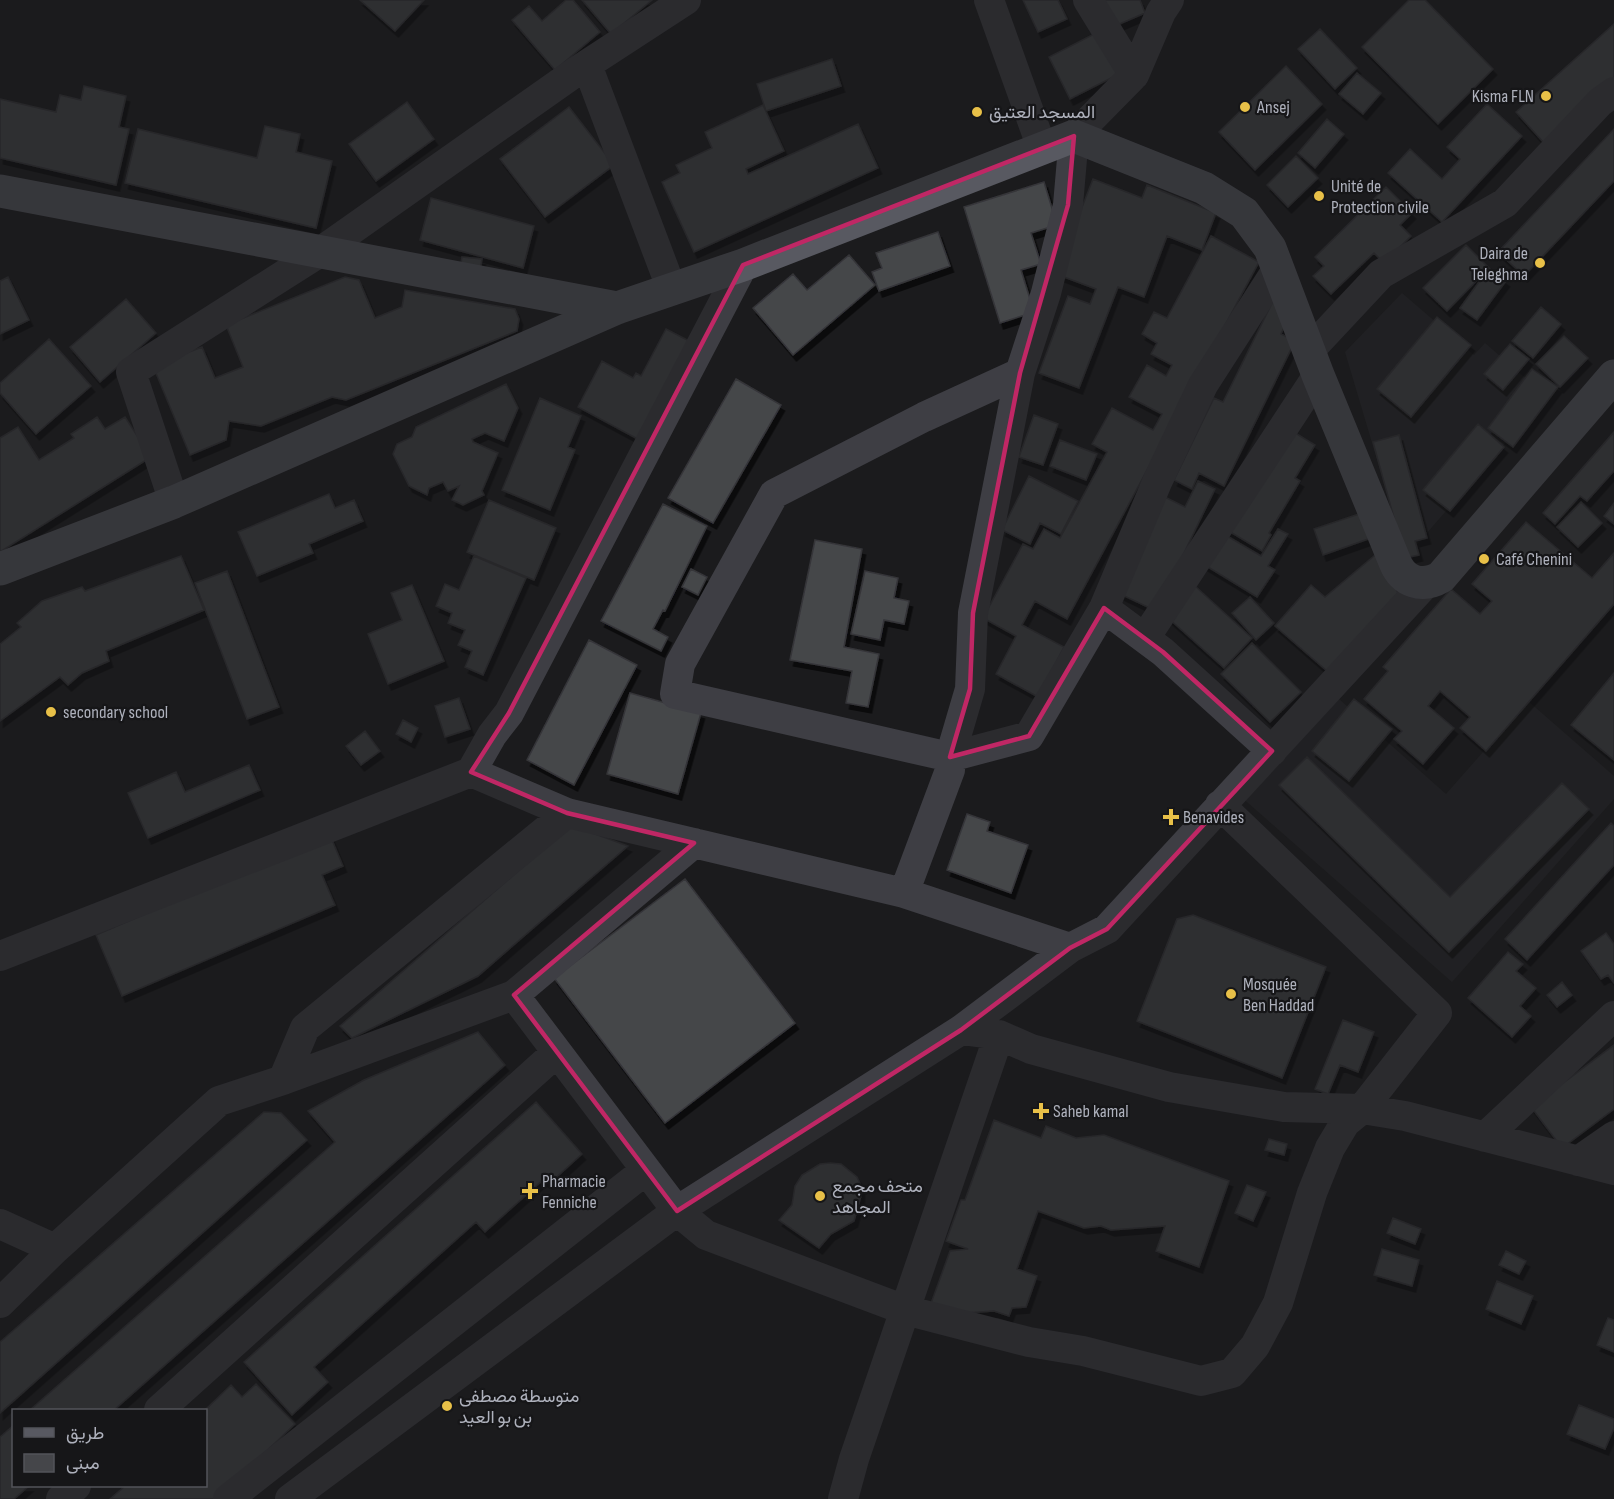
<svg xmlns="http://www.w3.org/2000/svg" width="1614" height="1499" viewBox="0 0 1614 1499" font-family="'Sofia Sans Condensed',Vazirmatn,sans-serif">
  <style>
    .built { fill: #27272a }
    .building { fill: #45464a; stroke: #353539; stroke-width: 1.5; filter: url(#shadow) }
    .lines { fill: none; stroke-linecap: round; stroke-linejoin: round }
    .minor { stroke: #3e3e44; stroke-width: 30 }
    .major { stroke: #585961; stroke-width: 33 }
    .marked { fill: none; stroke: #c02765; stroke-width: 4.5; stroke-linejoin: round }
    .poi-dot { fill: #e8c048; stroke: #161618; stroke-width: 2 }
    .labels { text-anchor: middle; stroke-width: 4.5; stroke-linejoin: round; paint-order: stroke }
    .poi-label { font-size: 18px; fill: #aeb1bc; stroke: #161618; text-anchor: start }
  </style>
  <defs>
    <filter id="shadow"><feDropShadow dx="3.5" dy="6" stdDeviation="0" flood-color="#0009"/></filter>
  </defs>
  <rect width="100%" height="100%" fill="#1b1b1d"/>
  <path class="built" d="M1402,293L1474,355L1485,343L1546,396L1406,557L1345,352Z
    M1331,692L1446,794L1528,701L1614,776V799L1452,982L1239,795Z"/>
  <path class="building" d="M360,0H424L395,31Z
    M566,0H573L600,32L555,70L512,20L529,6L542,21Z
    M582,0H652L611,34Z
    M1023,0H1058L1067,19L1038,32Z
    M1096,0H1140L1145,13L1108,29Z
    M1409,0H1425L1493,69L1438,124L1362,47Z
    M1614,24V81L1544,143L1516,112Z
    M1320,29L1357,68L1335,89L1298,49Z
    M1102,30L1123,72L1070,99L1049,57Z
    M832,59L841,86L766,111L757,84Z
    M1286,66L1322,104L1255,170L1219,132Z
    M1357,73L1381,93L1363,114L1339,94Z
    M84,86L126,96L119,127L129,129L116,185L0,158V99L56,112L60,95L81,100Z
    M407,102L434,139L376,181L349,144Z
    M1487,104L1522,136L1442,222L1388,173L1410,149L1442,179L1460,159L1447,147Z
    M763,105L784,151L746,169L748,174L858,124L878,168L694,252L662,182L680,173L676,165L712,148L705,132Z
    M569,107L614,165L545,217L500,159Z
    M1327,119L1344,134L1315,168L1298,153Z
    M265,126L300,134L296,152L332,161L316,228L125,183L138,129L257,158Z
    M1614,129V181L1524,276L1498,252Z
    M1296,156L1318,178L1288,207L1267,185Z
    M1093,179L1142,198L1147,185L1216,213L1202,250L1167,236L1144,297L1118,287L1079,388L1039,373L1068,296L1090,304L1096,289L1056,274Z
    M1044,182L1057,225L1031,233L1041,264L1021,270L1034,312L1000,323L964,207Z
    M1386,187L1412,213L1400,225L1411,236L1384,263L1374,253L1331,294L1313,276L1324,266L1315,257Z
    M431,198L534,226L523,268L420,240Z
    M938,232L950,266L879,291L872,272L882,268L876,253Z
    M1211,236L1259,262L1067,619L1035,601L1022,625L1064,647L1038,697L996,674L1016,636L983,618L1023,544L1033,549L1044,529L1060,538L1107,452L1092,444L1112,408L1153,430L1162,414L1129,397L1147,365L1166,376L1172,365L1151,354L1157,343L1142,334L1154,312L1167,318Z
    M1466,245L1489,268L1447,311L1423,288Z
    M849,255L875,285L793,355L753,308L793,274L807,290Z
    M462,257L482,259L480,271L460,268Z
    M1489,268L1506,281L1477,320L1460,308Z
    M8,277L29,320L0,334V281Z
    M345,277L359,280L375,318L402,307L405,290L515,309L519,319L517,331L346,400L332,397L261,426L229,421L226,440L190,455L153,366L202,347L215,378L243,367L226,325Z
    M126,299L156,333L100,382L70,347Z
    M1273,301L1292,310L1281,334L1295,341L1224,486L1199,473L1192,489L1174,480L1214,398L1223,402Z
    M1541,307L1561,324L1533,358L1512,341Z
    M1437,317L1471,345L1411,417L1377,389Z
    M666,329L697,345L645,443L578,407L602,361L633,378L636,373L641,376Z
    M1564,336L1588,358L1560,387L1536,364Z
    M49,339L91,386L36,434L0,393V383Z
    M1510,344L1529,359L1503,390L1484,374Z
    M1532,369L1558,387L1513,447L1488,428Z
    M736,379L781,405L713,523L668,498Z
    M506,384L518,408L504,441L485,433L472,439L473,442L498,453L482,491L484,495L463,505L452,500L459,486L448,491L443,482L429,488L427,495L409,486L393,454L397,444L412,437L416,427Z
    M540,398L581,416L568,447L575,450L550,510L502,490Z
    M1034,415L1058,424L1043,465L1019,457Z
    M97,417L105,429L125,417L151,457L0,552V438L18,427L39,460L74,438L71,434Z
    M1478,424L1504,447L1450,511L1423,490Z
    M1287,428L1315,445L1295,478L1300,481L1269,533L1271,535L1262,551L1227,530Z
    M1614,432V471L1587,501L1580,496L1555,524L1543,513Z
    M1399,435L1427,538L1415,541L1419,555L1405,558L1373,442Z
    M1060,440L1097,454L1086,480L1050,466Z
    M1029,476L1078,501L1061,534L1040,523L1030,544L1002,530Z
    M1198,481L1215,489L1156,611L1118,593L1165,497L1185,507Z
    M329,494L335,508L354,500L363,521L309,544L313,553L257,576L238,532Z
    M489,500L556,528L534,580L467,552Z
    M1581,502L1602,523L1578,547L1557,527Z
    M1614,503V524L1604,516Z
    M663,504L707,526L665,611L663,610L653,629L668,637L661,651L601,621Z
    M1362,513L1371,538L1323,555L1314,529Z
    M1526,522L1592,578L1614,553V604L1486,751L1460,728L1470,717L1440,691L1428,706L1454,728L1423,764L1394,739L1402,731L1364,699L1388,671L1383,667L1451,589L1480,614L1492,601L1472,584Z
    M1278,529L1288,534L1268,566L1275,570L1257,597L1203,564L1222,533L1261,556Z
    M815,540L862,549L844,647L879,654L868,707L846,703L852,671L790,660Z
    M1380,551L1398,593L1327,671L1275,626L1311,585L1325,597Z
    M181,556L204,610L106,651L109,661L82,673L68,685L60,677L0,721V644L21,627L17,623L42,601L82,587L85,591Z
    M474,556L526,578L483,675L465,667L472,651L458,645L465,630L448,623L452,613L436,606L445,584L459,590Z
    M691,569L707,577L698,595L682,587Z
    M227,571L279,707L247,719L195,583Z
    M865,571L898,578L894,598L909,601L904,624L884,620L880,640L851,634Z
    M412,585L444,661L388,684L368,634L402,620L391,593Z
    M1195,586L1252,638L1224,668L1167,617Z
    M1250,597L1274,623L1256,640L1232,613Z
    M589,640L637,665L574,785L527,760Z
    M1252,643L1301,692L1270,722L1221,674Z
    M1614,673V760L1571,725Z
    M630,693L701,713L678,794L607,774Z
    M459,698L470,729L445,737L435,706Z
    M1354,699L1392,729L1349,781L1312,751Z
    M403,720L418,728L411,742L396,734Z
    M365,731L380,751L361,765L346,746Z
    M1307,757L1450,897L1562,783L1589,809L1449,952L1279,785Z
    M249,765L260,790L148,838L128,793L176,772L185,792Z
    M967,814L990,822L987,831L1028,845L1011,893L947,870Z
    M1611,823L1614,826V865L1527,960L1505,939Z
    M571,825L628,846L478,976L352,1038L340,1026Z
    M330,835L343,866L322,875L335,905L122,996L96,935Z
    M685,879L795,1023L665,1123L554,978Z
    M1193,915L1326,967L1282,1078L1137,1021L1177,919Z
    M1606,933L1614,944V983L1608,975L1601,979L1581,951Z
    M1508,952L1523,964L1516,971L1536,988L1520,1006L1531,1016L1512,1037L1468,998Z
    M1562,982L1572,995L1557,1007L1547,995Z
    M1343,1020L1374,1032L1358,1072L1340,1065L1328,1094L1315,1089Z
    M478,1032L505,1065L114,1410H30L335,1142L308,1111L364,1080Z
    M1614,1045V1109L1562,1148L1531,1107Z
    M536,1102L582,1154L550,1183L543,1180L485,1232L476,1222L314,1367L328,1382L292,1415L244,1362Z
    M264,1112L281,1113L307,1140L0,1413V1342Z
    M994,1120L1041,1138L1046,1126L1076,1138L1104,1135L1229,1181L1199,1267L1156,1251L1165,1226L1111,1230L1101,1226L1084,1228L1038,1211L1017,1269L1037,1276L1026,1307L1012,1308L1009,1316L994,1311L952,1314L930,1306L950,1251L968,1249L946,1241L961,1200H965Z
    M1269,1139L1287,1144L1284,1155L1265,1150Z
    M830,1163L841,1164L857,1177L861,1186V1196L854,1221L831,1234L819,1248L779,1220L792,1205L795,1186L802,1175L820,1164Z
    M1247,1185L1266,1192L1253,1221L1235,1213Z
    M1393,1218L1421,1229L1415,1244L1387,1233Z
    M1382,1249L1419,1260L1412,1286L1374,1275Z
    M1506,1251L1526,1261L1519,1274L1499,1265Z
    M1497,1281L1533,1296L1521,1324L1486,1309Z
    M1608,1318L1614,1320V1352L1597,1345Z
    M256,1384L295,1424L216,1499H110L125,1486H206L207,1417L205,1410L231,1385L242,1397Z
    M1579,1405L1614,1419V1428L1605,1449L1567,1434Z
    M14,1425V1486H29L14,1499H0V1437Z"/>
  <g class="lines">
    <path class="minor" d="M989,0L1042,148
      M1088,0L1134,75
      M587,65L672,290
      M1309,351L1381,274L1505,203L1600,102L1614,92
      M1020,373L924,417L774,494L680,664L675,694L950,757L1029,736L1104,608L1158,480L1203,385L1278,268
      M174,502L131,372L320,252L577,71L686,0
      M1104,608L1163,652L1272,751
      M1145,638L1318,375
      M471,772L567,813L904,893L1070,948
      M904,893L950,770V757L970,689L973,613L1020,373L1046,293L1068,205L1074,136L1134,75L1161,12L1169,0
      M0,956L471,772L492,735L509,713L743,265
      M514,995L677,1211L706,1235L905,1310L1029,1342L1083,1351L1201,1381L1232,1373L1255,1346L1278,1303L1312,1193L1330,1148L1345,1123L1362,1109L1437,1013L1220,805
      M961,1030L999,1035L1031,1049L1169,1087L1284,1107L1362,1109L1405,1116L1614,1170
      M283,1080L305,1028L567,813
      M1485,1137L1614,1016
      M1578,1161L1614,1136
      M0,1224L55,1249L0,1303
      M55,1249L219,1101L283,1080L514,995L694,843
      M159,1410L557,1052
      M61,1499L76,1486
      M228,1499L646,1170
      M290,1499L677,1211L961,1030L1070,948L1107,929L1426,583
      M843,1499L854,1459L999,1035"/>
    <path class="major" d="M0,191L617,308
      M0,569L174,502L617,308L743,265L1074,136L1204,188L1244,213L1270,248L1318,375L1395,562C1403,582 1422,588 1441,577L1614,376"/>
  </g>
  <path d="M0 0H1614V1499H0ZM1074,136L1068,205L1020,373L973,613L970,689L950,757L1029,736L1104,608L1163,652L1272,751L1107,929L1070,948L961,1030L677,1211L514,995L694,843L567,813L471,772L509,713L743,265Z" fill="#1b1b1d" fill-opacity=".55" fill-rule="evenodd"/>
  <path class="marked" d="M1074,136L1068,205L1020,373L973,613L970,689L950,757L1029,736L1104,608L1163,652L1272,751L1107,929L1070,948L961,1030L677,1211L514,995L694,843L567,813L471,772L509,713L743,265Z"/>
  <g class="poi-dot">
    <circle cx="1546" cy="96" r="6"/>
    <circle cx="1245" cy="107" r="6"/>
    <circle cx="977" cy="112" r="6"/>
    <circle cx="1319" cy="196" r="6"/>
    <circle cx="1540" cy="263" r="6"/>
    <circle cx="1484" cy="559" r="6"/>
    <circle cx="51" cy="712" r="6"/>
    <path d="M1168 808h6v6h6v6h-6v6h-6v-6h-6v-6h6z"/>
    <circle cx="1231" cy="994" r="6"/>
    <path d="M1038 1102h6v6h6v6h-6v6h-6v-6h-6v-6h6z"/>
    <path d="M527 1182h6v6h6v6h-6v6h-6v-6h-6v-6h6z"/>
    <circle cx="820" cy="1196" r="6"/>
    <circle cx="447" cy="1406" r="6"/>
  </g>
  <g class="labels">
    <g class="poi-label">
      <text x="1534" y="102" text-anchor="end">Kisma FLN</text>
      <text x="1257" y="113">Ansej</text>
      <text x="989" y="118">المسجد العتيق</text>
      <text x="1331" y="192">Unité de<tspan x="1331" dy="21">Protection civile</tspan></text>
      <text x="1528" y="259" text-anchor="end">Daira de<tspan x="1528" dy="21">Teleghma</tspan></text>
      <text x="1496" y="565">Café Chenini</text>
      <text x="63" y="718">secondary school</text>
      <text x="1183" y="823">Benavides</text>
      <text x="1243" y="990">Mosquée<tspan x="1243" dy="21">Ben Haddad</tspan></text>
      <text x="1053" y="1117">Saheb kamal</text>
      <text x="542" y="1187">Pharmacie<tspan x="542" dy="21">Fenniche</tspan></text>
      <text x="832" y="1192">متحف مجمع<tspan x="832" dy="21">المجاهد</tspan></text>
      <text x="459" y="1402">متوسطة مصطفى<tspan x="459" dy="21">بن بو العيد</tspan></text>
    </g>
  </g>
  <rect x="12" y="1409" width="195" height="78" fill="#161618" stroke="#53545a" stroke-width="1.5"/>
  <rect x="24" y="1428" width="30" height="9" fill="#585961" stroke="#53545a" stroke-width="1.5"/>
  <text x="66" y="1439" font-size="18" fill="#aeb1bc">طريق</text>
  <rect x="24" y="1454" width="30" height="18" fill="#45464a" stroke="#53545a" stroke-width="1.5"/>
  <text x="66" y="1469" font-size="18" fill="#aeb1bc">مبنى</text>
</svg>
